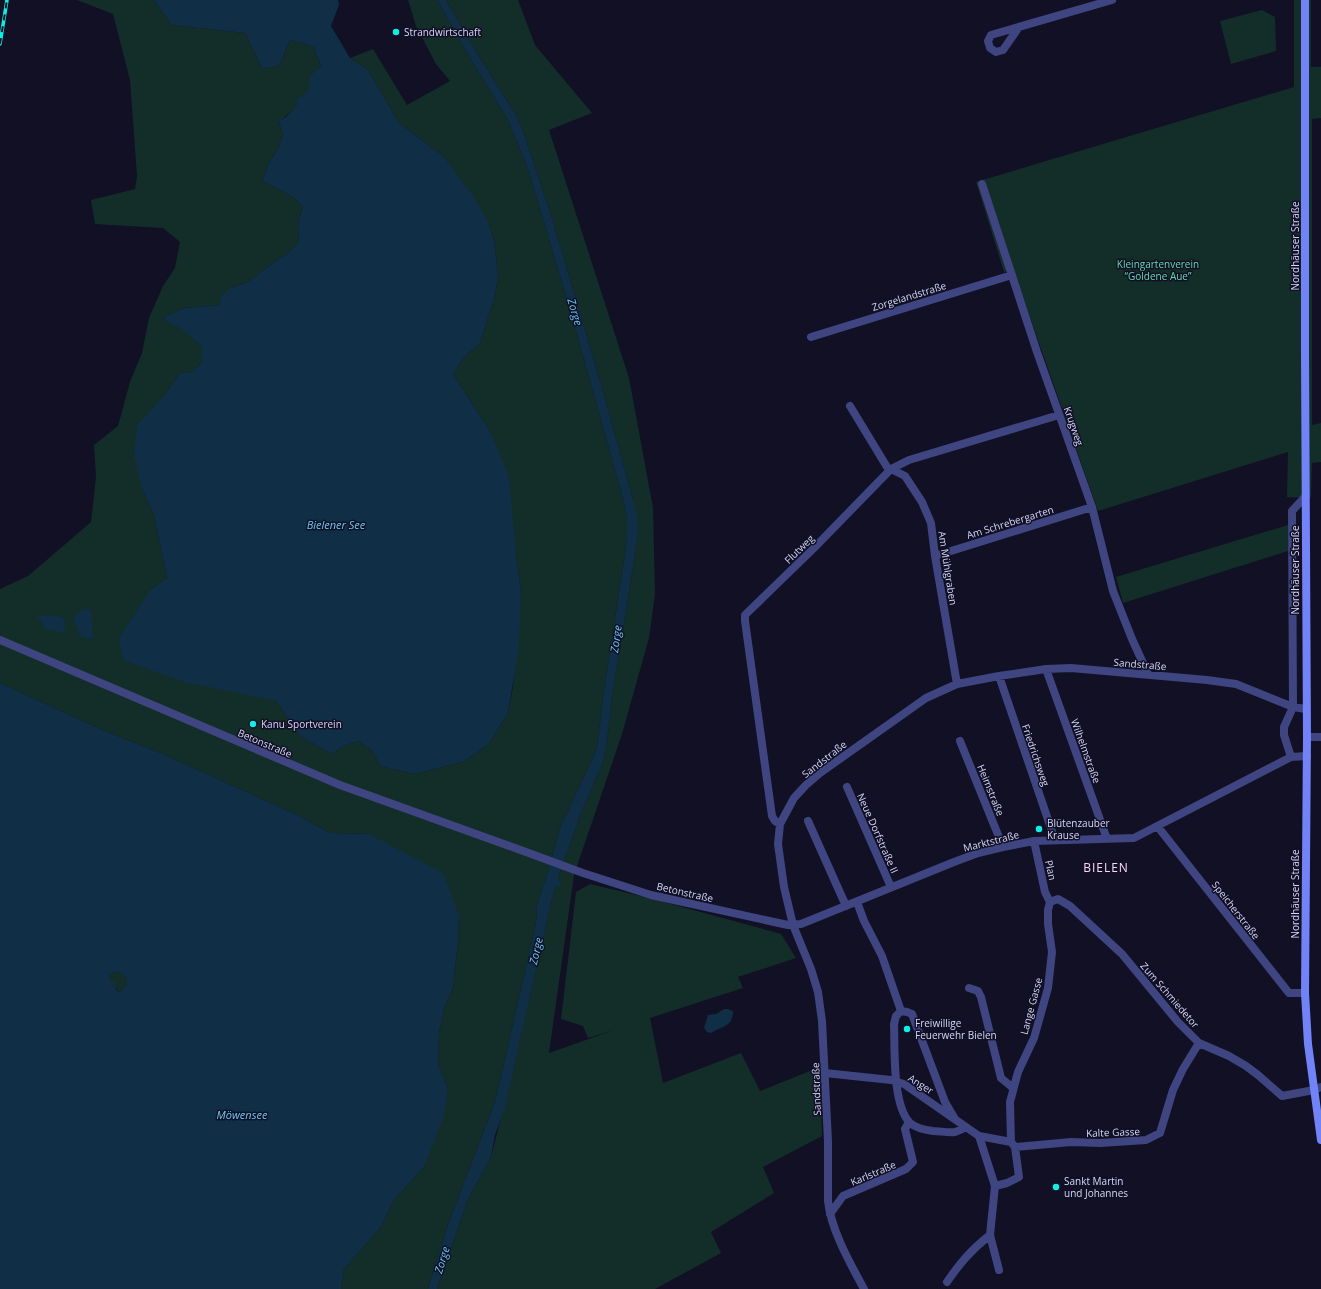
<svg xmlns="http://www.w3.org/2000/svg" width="1321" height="1289" viewBox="0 0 1321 1289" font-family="'Open Sans',sans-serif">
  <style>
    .green { fill: #132e29 }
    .water { fill: #112e47; fill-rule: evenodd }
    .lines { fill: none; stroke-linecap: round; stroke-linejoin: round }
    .street { stroke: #3e4580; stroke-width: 8 }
    .secondary { stroke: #7282f7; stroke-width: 8 }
    .rail-casing { stroke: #0ef0e6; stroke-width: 3.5 }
    .rail { stroke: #111024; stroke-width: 2; stroke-dasharray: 6; stroke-linecap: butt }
    .poi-dot { fill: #0ef0e6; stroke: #111024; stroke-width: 1.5 }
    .labels { text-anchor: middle; stroke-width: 3; stroke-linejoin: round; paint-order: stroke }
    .poi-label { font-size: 10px; fill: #d6d7fd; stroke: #111024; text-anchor: start }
    .street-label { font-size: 10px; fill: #d6d7fd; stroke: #111024 }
    .park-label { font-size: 10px; fill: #65d9ab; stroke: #111024 }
    .water-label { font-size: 11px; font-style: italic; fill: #6acaf6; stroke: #111024 }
    .quarter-label { font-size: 12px; letter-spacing: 1px; fill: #fdd7f5; stroke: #111024 }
  </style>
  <rect width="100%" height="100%" fill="#111024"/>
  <path class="green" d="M77,0H154L171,25L245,33L262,68L279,66L290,40L314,47L321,66L310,75C310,78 311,84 310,87C307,98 287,116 278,122L283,134L279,147L269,163L262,181L293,197L303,206L298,224L299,242L287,254L273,263L246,283L230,288L220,305L184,308L162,318L183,329L202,347V363L191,372L180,373L164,396L143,491L154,515L167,578L151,589L276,701L300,736L332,754L343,746L359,741L373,752L380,766L414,774L463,762L489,744L508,713L513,687L521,591L516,555L490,431L453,374L465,356L480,343L495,296L498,276L494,241L488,221L443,156L399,123L368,70L350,58L373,49L407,105L450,81L436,64L416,26L408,0H437L473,63L508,120L529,172L571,313L623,499L627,517V540L603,697L598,742L594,756L561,825L545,881L536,907L537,916L533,937L495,1102L448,1224L428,1289H341L344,1269L381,1227L394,1200L424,1167L448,1089L438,1064L439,1033L444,1008L453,988L458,942L459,915L369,834L330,833L297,815L163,754L98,728L0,683V589L28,576L91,522L96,477L94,445L118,426L130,382L142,353L149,318L163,286L175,268L180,242L163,228L95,224L91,200L135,189L137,176L130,80L113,14Z
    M446,0H518L535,45L592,113L549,130L629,378L653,508L655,594L649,638L622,734L574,875L549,1053L614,1030L588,1038L583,1026L561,1019L576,892L590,884L653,899L781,934L796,958L738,977L743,988L650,1018L663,1083L741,1053L760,1091L820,1067L822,1136L763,1167L774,1193L711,1232L721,1253L655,1289H437L468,1199L491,1157L513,1071L551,903L561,869L581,813L603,762L607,741L612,696L624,624L638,535L632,496L604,395L552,218L522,128L516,115L480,58Z
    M1294,0H1311V67H1321V118L1312,119V425L1321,423V462L1312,463L1311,498L1287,497L1288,452L1098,511L1013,269L1004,272L976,182L1294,87Z
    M1262,10L1275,17L1276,51L1231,64L1220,21Z
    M1288,525V551L1123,603L1116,577Z
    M117,971L122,974L127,979V985L119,992L110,979L109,975Z"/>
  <path class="water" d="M154,0H338L339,5L331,26L350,58L368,70L399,123L443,156L473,196L488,221L494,241L498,276L495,296L480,343L465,356L453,374L490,431L509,476L516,555L521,591L519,647L508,713L489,744L463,762L414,774L380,766L373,752L359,741L343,746L332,754L300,736L276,701L185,682L123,660L119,638L151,589L167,578L154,515L143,491L134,457L137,425L164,396L180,373L191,372L202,363V347L183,330L162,318L184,308L220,305L221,297L230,288L246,283L273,263L287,254L299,242L298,224L303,206L293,197L262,181L269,163L279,147L283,134L278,121L286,117L298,104L296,99C310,94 310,88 310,75L321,66L314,47L290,40L279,66L262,68L245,33L171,25Z
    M437,0H446L480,58L516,115L522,128L552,218L604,395L632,496L637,515L638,535L624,624L612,696L607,741L603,762L581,813L561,869L558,879L561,883L560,886H556L551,903L505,1108L495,1135L491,1157L468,1199L437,1289H428L448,1224L495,1102L533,937L537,916L536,907L545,881L561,825L594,756L598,742L603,697L627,540V517L623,499L571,313L529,172L508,120L473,63Z
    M91,609L93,639L81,637L73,619L81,610Z
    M37,616H57L64,618L65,633L46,629Z
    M0,683L98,728L163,754L297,815L330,833L369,834L443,873L459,915L458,942L453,988L444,1008L439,1033L438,1064L448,1089L444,1116L424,1167L394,1200L381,1227L344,1269L341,1289H0ZM117,971L122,974L127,979V985L119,992L116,989L115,983L110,979L109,975Z
    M724,1009H728L732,1011L733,1010C733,1027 724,1025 711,1033L707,1032L704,1028L708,1015L716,1014Z"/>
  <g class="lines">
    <path class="street" d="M1019,27L1003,50L996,52L990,48L988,41L991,35L1112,0
      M982,184L1037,352L1092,507L1113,591L1132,639L1148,674
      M811,337L1012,275
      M850,406L887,467L905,476L922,502L931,523L935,556L957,684
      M935,556L1092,507
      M0,640L340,785L526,852L583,873L651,895L788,925L801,924L954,862L978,853L1003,847L1034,841L1134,838L1291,757L1307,756
      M1046,669L1107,839
      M999,676L1055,840
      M1307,737H1321
      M960,741L1003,847
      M1291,757L1284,735V727L1293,707L1292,511L1305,497
      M847,787L891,887
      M808,821L846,906
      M780,824L775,821L772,816L745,621V615L814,548L891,469L909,460L1059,415
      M1158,827L1289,993H1305
      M1034,841L1045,892L1050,902
      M857,902L864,921L882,956L901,1011L907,1012L912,1014L945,1102L955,1119
      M1050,902L1058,899L1070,906L1122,954L1178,1022L1199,1043L1229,1056L1246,1066L1258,1075L1282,1096L1314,1090L1321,1087
      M969,988L978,991L981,997L1001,1078L1013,1088
      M901,1011L896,1016L894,1024C895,1048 892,1105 910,1123C916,1128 925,1130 933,1131C940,1131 948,1133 955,1132C958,1131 963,1129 966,1127
      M825,1073L891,1080L904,1084L979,1136L1011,1142
      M979,1136L995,1186L990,1235L999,1270
      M1015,1147L1071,1142L1100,1143L1146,1140L1160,1133L1173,1090L1183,1069L1199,1043
      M995,1186L1007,1183L1019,1177L1015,1147L1011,1142L1010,1102L1018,1072L1034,1038L1048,988L1052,952L1048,924V910L1050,902
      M830,1214L843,1196L906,1169L913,1162L905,1129L909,1122
      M947,1282C960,1263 971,1250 990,1235
      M864,1289C850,1263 831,1230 828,1201V1141L822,1021L818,992L811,969L793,925L784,887L778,844L780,824L794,798L806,785L820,773L926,698L957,684L999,676L1046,669L1071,668L1207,680L1236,684L1293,707L1306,709"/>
    <path class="secondary" d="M1305,0V355L1307,737L1305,993L1308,1044L1321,1140"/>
    <defs>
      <path id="rail" d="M0,44L7,0"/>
    </defs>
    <use href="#rail" class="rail-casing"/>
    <use href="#rail" class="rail"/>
  </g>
  <g class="poi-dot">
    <circle cx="396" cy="32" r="4"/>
    <circle cx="253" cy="724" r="4"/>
    <circle cx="1039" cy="829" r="4"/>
    <circle cx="907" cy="1029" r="4"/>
    <circle cx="1056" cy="1187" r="4"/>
  </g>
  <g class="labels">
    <g class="poi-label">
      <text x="404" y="36">Strandwirtschaft</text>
      <text x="261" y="728">Kanu Sportverein</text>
      <text x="1047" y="827">Blütenzauber<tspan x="1047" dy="12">Krause</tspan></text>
      <text x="915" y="1027">Freiwillige<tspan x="915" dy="12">Feuerwehr Bielen</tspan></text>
      <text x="1064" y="1185">Sankt Martin<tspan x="1064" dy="12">und Johannes</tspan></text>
    </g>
    <g class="street-label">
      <text transform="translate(1295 246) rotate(-90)" y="4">Nordhäuser Straße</text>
      <text transform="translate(909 296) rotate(-17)" y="4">Zorgelandstraße</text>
      <text transform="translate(1074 426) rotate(71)" y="4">Krugweg</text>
      <text transform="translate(1010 522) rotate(-17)" y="4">Am Schrebergarten</text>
      <text transform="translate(799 549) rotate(-44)" y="4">Flutweg</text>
      <text transform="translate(948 568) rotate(81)" y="4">Am Mühlgraben</text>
      <text transform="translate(1295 570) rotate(-90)" y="4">Nordhäuser Straße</text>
      <text transform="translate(1140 664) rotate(5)" y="4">Sandstraße</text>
      <text transform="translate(265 743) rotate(23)" y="4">Betonstraße</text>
      <text transform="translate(1086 751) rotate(70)" y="4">Wilhelmstraße</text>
      <text transform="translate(1036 755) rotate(71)" y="4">Friedrichsweg</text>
      <text transform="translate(824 759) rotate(-38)" y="4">Sandstraße</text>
      <text transform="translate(991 790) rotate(68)" y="4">Heimstraße</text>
      <text transform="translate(878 833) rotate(66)" y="4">Neue Dorfstraße II</text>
      <text transform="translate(991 841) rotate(-14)" y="4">Marktstraße</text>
      <text transform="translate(1051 870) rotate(78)" y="4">Plan</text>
      <text transform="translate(685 892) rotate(13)" y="4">Betonstraße</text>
      <text transform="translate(1295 894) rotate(-90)" y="4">Nordhäuser Straße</text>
      <text transform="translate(1236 910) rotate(52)" y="4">Speicherstraße</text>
      <text transform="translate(1170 995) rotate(49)" y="4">Zum Schmiedetor</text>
      <text transform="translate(1031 1006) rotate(-75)" y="4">Lange Gasse</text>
      <text transform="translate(921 1084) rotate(32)" y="4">Anger</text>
      <text transform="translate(816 1089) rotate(-92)" y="4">Sandstraße</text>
      <text transform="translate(1113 1132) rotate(-2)" y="4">Kalte Gasse</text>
      <text transform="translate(873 1173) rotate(-23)" y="4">Karlstraße</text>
    </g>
    <g class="park-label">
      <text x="1158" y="268">Kleingartenverein<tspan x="1158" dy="12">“Goldene Aue”</tspan></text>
    </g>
    <g class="water-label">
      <text transform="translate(575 312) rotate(74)" y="4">Zorge</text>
      <text x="336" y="529">Bielener See</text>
      <text transform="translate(616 639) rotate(-82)" y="4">Zorge</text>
      <text transform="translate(536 951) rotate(-77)" y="4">Zorge</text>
      <text x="242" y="1119">Möwensee</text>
      <text transform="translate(442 1260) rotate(-73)" y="4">Zorge</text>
    </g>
    <g class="quarter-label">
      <text x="1106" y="872">BIELEN</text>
    </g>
  </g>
</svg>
